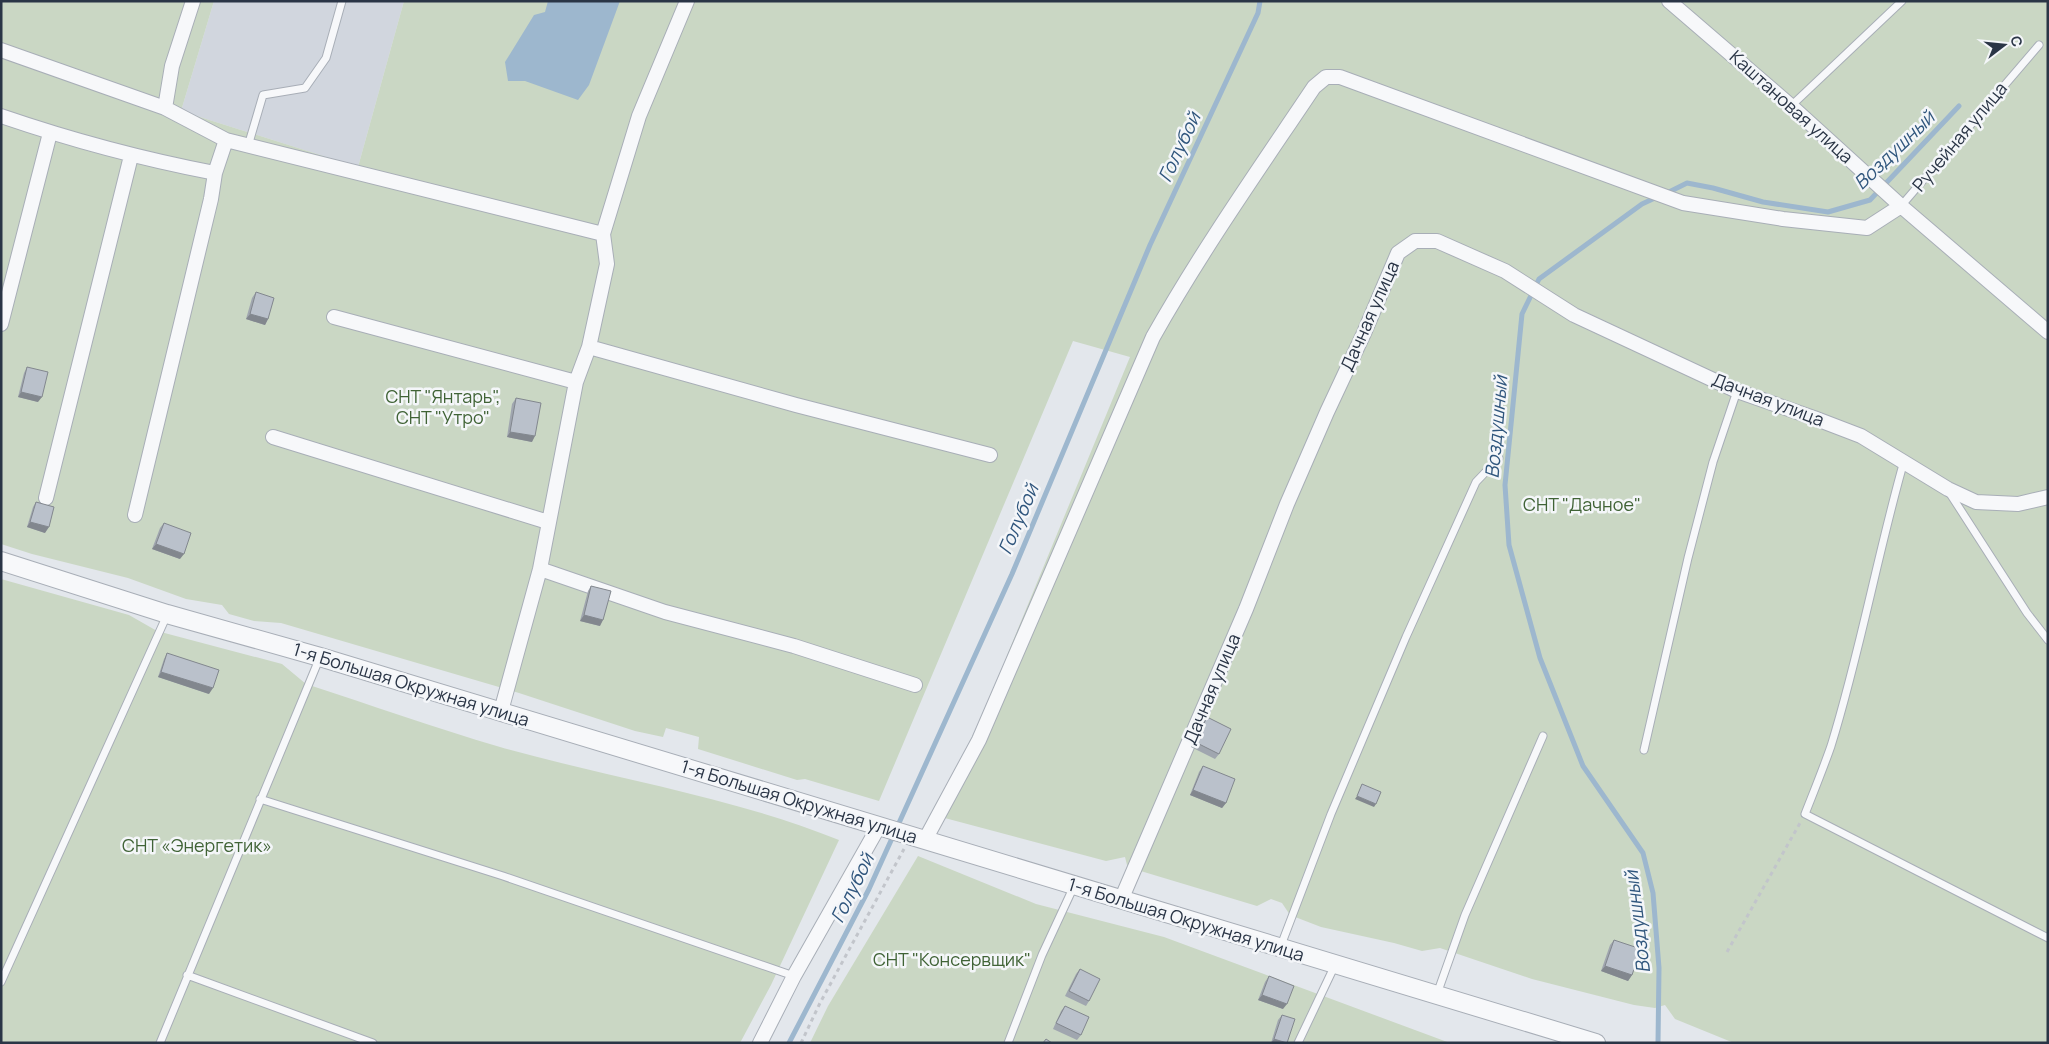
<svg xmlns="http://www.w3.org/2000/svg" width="2049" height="1044" viewBox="0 0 2049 1044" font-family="Manrope,sans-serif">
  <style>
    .built { fill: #d1d6de }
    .green { fill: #cad7c4 }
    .water { fill: #9db7ce }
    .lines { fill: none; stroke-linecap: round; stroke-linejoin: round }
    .stream { stroke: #9db7ce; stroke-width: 5 }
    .service-casing { stroke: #a8aeb7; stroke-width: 9 }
    .minor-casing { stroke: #a8aeb7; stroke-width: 16 }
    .tertiary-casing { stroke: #a8aeb7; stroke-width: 20 }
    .path { stroke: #c2c5cb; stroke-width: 3; stroke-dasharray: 4 4; stroke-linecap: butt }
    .service { stroke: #f7f8fa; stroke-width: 7 }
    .minor { stroke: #f7f8fa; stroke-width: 14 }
    .tertiary { stroke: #f7f8fa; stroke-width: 18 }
    .wall { fill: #a0a6af }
    .shaded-wall { fill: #82878e }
    .building { fill: #bac1cb; stroke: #82878e }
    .labels { text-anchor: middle; stroke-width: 5; stroke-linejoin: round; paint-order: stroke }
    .street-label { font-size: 18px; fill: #2a3546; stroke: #f4f6f9 }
    .park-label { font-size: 18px; fill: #406336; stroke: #f4f6f9 }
    .water-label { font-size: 19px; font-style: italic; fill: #30567d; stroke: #f4f6f9 }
  </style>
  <rect width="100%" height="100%" fill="#e3e7ec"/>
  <path class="built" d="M214,1H404L358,167L181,111Z"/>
  <path class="green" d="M1,1H214L181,111L358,167L404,1H2048V1043H1734L1675,1019L1665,1005L1655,1008L1634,1005L1532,979L1440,948L1422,951L1394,943L1321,927L1290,915L1282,903L1271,899L1257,906L1134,869L1127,865L1125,857L1106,861L941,817L968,745L993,696L1008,653L1130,357L1073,341L879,801L805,779L797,780L698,749L699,737L666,728L663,737L635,731L519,693L281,623L254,621L229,614L222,605L186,599L128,578L32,554L1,544Z
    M1,579L129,615L157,631L282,664L306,684C371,705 435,728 500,747C613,779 730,796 839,840L771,985L740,1043H1Z
    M918,856L1036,904L1164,937L1450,1043H810L828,1006Z"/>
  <path class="water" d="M548,1H620L589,85L578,100L525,81H508L505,62L534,15L545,12Z"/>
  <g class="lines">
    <path class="stream" d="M1665,194L1687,183L1713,188L1763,202L1828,212L1870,200L1959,106
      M1657,197L1642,204L1539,279L1522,314L1505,485L1509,545L1540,658L1583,766L1643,853L1653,893L1659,968L1658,1043
      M789,1043L869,889L1012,574L1150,245L1258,13L1260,1"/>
    <defs>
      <path id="service" d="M1791,106L1902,1
        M248,146L263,95L305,88L326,58L342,1
        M1901,206L2039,45
        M1904,461C1877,556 1860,653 1831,746C1823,769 1814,791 1805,814L2048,938
        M1949,492L2027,613L2048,640
        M1644,750L1688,558L1713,462L1737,391
        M260,799L503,876L794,976
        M1280,948L1331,814L1406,637L1476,482L1499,458
        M187,975L373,1043
        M1,982L167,615
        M1437,994L1465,915L1543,736
        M160,1043L320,657
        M1008,1043L1042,955L1074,886
        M1298,1043L1335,965"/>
      <path id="minor" d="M1669,1L1791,106L1901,206L2048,332
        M1,50L165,108L226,140L603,234
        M165,108L172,66L193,1
        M1,116C71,140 142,159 215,173L226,140
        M334,317L576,382
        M1,324L50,133
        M589,347L796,405L990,455
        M273,437L548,522
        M46,498L131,156
        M135,515L211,199L215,173
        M540,569L665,612L794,646L915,685
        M501,711L540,569L576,382L589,347L607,264L603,234L639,116L687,1
        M925,840L979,740L1153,337C1202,250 1259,169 1314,87L1326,77H1340L1683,203L1783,219L1867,228L1901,206
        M1121,900L1246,609L1287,504L1327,412L1364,333L1398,253L1415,241H1437L1505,271L1574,315L1737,391L1814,418L1861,436L1948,489L1976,502L2018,504L2048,497
        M760,1043L794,976L879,826"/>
      <path id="tertiary" d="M1,561L167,614L320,657L1596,1043"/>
    </defs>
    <use href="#service" class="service-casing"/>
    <use href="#minor" class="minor-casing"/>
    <use href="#tertiary" class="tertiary-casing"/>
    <path class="path" d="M1727,952L1800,823
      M801,1043L820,1003L904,849"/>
    <use href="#service" class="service"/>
    <use href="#minor" class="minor"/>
    <use href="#tertiary" class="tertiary"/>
  </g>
  <path class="wall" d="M256,292L268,319L265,325L246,319L252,298Z
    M27,367L38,402L18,397L24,373Z
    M516,398L532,442L507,437L512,404Z
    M36,502L45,533L27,527L33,507Z
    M164,523L180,559L152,549L160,528Z
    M591,586L600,626L580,621L588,591Z
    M167,653L209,694L158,677L164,659Z
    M1207,717L1219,754L1215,759L1191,747L1203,722Z
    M1203,766L1226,803L1222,808L1190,795L1199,772Z
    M1614,940L1632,975L1628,981L1601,971L1610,945Z
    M1080,969L1089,1001L1086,1006L1065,996L1076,974Z
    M1269,976L1283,1009L1258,1000L1265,982Z
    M1065,1006L1081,1035L1077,1040L1053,1029L1061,1011Z
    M1282,1015L1287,1043H1271L1278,1020Z"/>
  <path class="shaded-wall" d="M250,314L268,319L265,325L246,319Z
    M21,392L42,397L38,402L18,397Z
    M510,432L535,436L532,442L507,437Z
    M30,522L49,527L45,533L27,527Z
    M156,544L184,554L180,559L152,549Z
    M584,615L603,620L600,626L580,621Z
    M161,672L213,688L209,694L158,677Z
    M1193,790L1226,803L1222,808L1190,795Z
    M1357,796L1376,804L1374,807L1355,799Z
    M1605,966L1632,975L1628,981L1601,971Z
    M1262,995L1287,1004L1283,1009L1258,1000Z
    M1274,1039L1286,1043H1271Z"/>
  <path class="building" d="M256,292L274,298L268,319L250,314Z
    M27,367L48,372L42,397L21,392Z
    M516,398L541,403L535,436L510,432Z
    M36,502L54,507L49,527L30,522Z
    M164,523L191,533L184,554L156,544Z
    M591,586L611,591L603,620L584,615Z
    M167,653L219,670L213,688L161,672Z
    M1207,717L1231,729L1219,754L1195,742Z
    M1203,766L1235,779L1226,803L1193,790Z
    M1362,784L1381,792L1376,804L1357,796Z
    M1614,940L1641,949L1632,975L1605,966Z
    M1080,969L1100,979L1089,1001L1069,991Z
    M1269,976L1294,986L1287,1004L1262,995Z
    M1065,1006L1089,1017L1081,1035L1056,1023Z
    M1282,1015L1295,1019L1287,1043L1274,1039Z
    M1046,1039L1052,1043H1043Z"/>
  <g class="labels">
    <g class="street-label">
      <text transform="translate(1791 107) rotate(42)" y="6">Каштановая улица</text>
      <text transform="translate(1960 137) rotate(-50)" y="6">Ручейная улица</text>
      <text transform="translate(1370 316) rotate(-66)" y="6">Дачная улица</text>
      <text transform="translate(1768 400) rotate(21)" y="6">Дачная улица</text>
      <text transform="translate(411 685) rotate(17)" y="6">1-я Большая Окружная улица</text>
      <text transform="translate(1212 689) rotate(-67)" y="6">Дачная улица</text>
      <text transform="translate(799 802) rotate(17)" y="6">1-я Большая Окружная улица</text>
      <text transform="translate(1186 920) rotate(17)" y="6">1-я Большая Окружная улица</text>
    </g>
    <g class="park-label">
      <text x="443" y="403">СНТ "Янтарь",<tspan x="443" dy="21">СНТ "Утро"</tspan></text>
      <text x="1582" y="511">СНТ "Дачное"</text>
      <text x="197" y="852">СНТ «Энергетик»</text>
      <text x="952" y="966">СНТ "Консервщик"</text>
    </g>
    <g class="water-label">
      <text transform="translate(1179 147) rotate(-65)" y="7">Голубой</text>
      <text transform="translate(1894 150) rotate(-44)" y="7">Воздушный</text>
      <text transform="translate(1496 427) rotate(-85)" y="7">Воздушный</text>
      <text transform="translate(1018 519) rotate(-67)" y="7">Голубой</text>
      <text transform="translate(852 888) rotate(-64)" y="7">Голубой</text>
      <text transform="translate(1637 922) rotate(-97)" y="7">Воздушный</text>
    </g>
  </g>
  <rect width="2049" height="1044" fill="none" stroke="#2a3546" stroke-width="5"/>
  <g transform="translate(2004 45) rotate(74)" stroke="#f4f6f9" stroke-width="4" paint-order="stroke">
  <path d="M0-4L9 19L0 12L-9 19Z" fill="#2a3546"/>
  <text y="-8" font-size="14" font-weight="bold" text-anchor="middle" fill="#2a3546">С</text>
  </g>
</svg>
